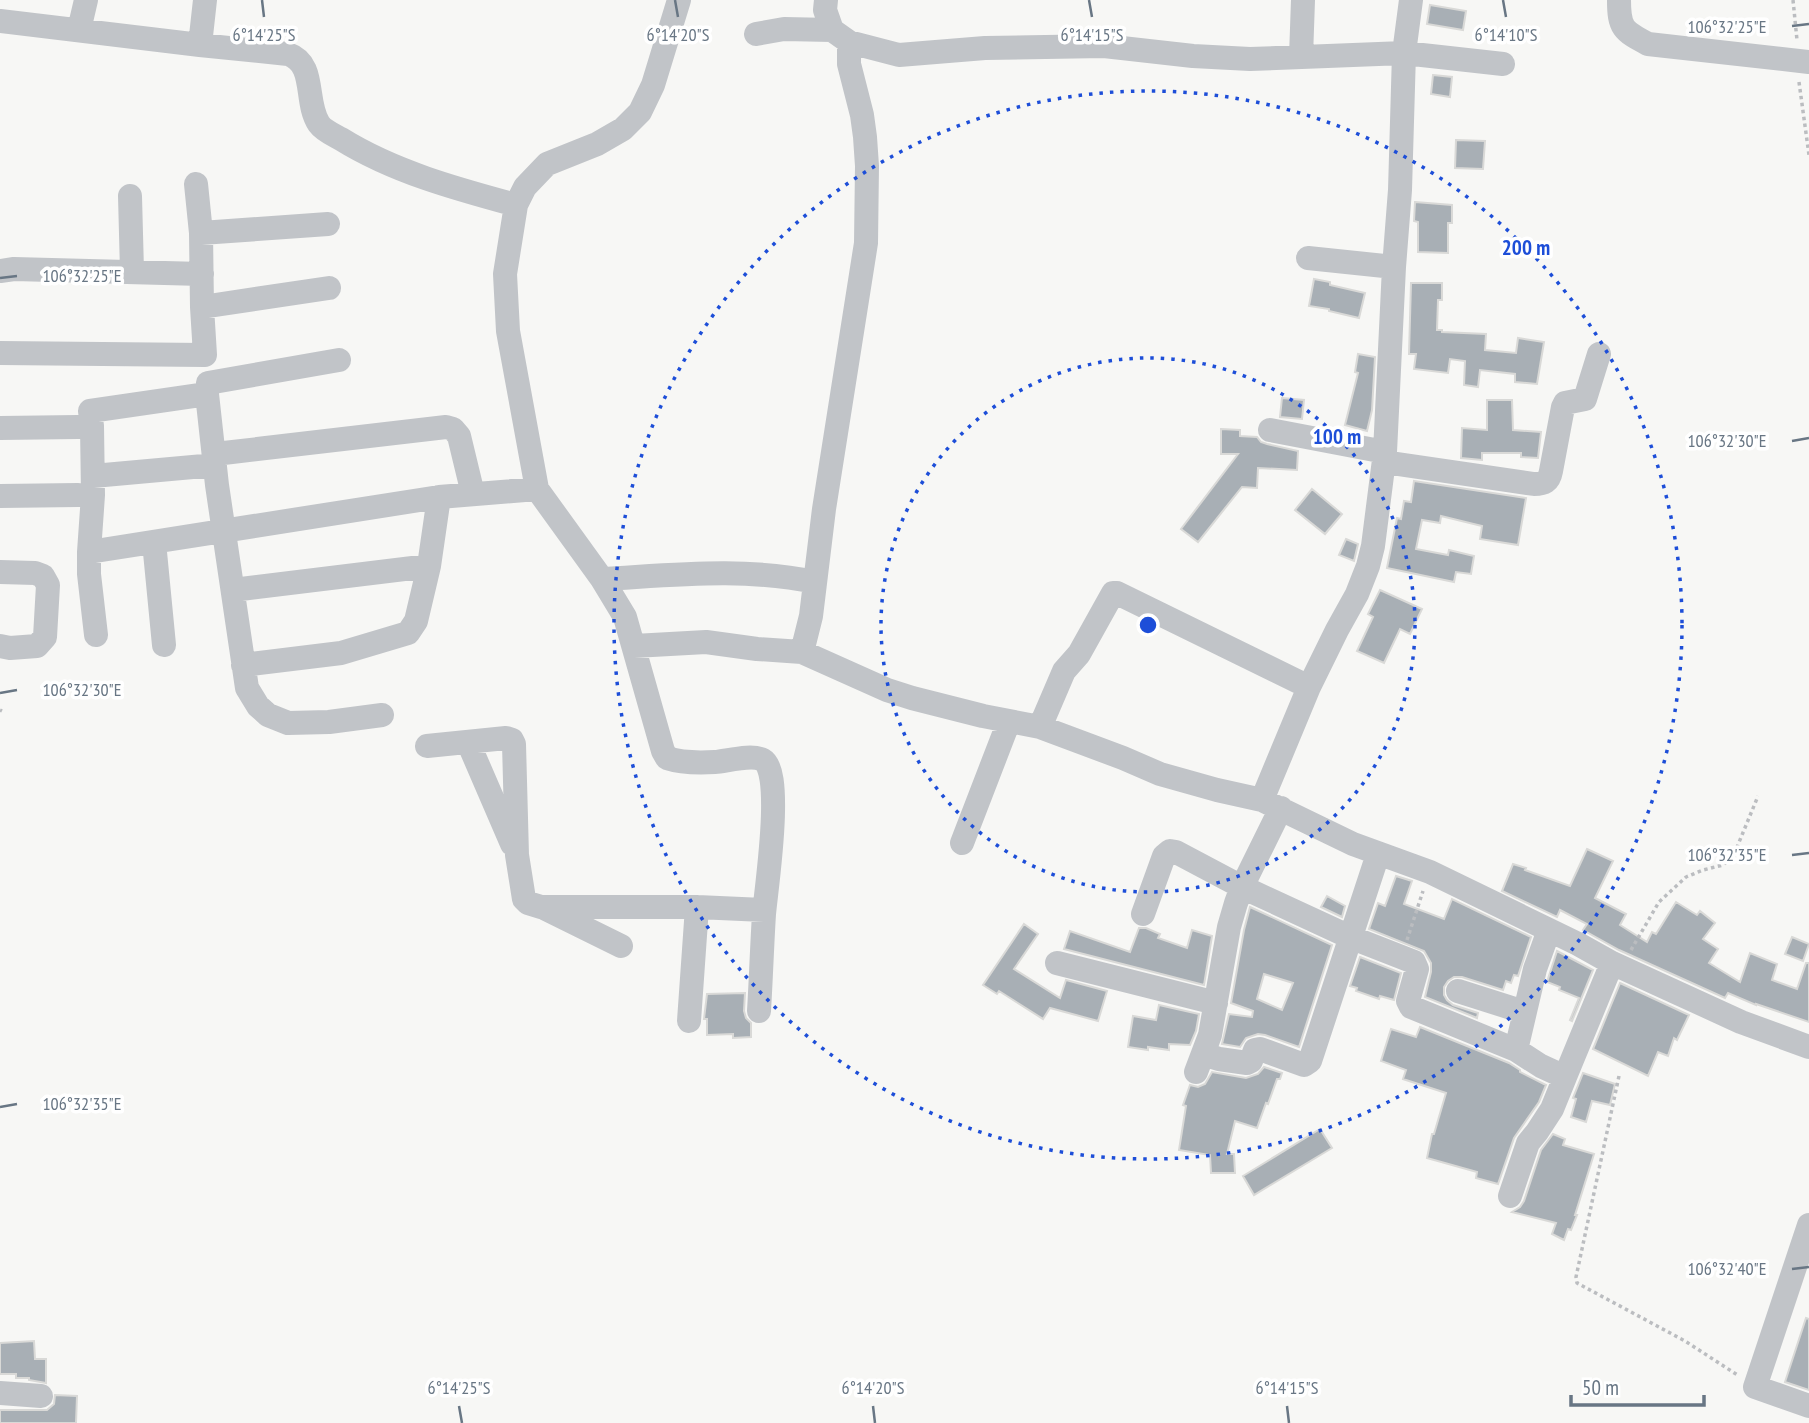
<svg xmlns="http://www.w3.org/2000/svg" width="1809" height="1423" viewBox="0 0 1809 1423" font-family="'PT Sans Narrow',sans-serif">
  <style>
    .building { fill: #a8afb5; stroke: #d9d9d7; stroke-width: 2; fill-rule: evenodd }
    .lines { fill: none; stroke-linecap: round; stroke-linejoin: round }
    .path { stroke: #bbbdc0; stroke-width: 3.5; stroke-dasharray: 3.5 3.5; stroke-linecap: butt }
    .minor { stroke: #c1c4c8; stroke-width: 24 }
    .ticks { fill: none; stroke: #687684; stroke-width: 2.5 }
    .ring { fill: none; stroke: #1d4ed8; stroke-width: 3.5; stroke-dasharray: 3.5 7 }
    .ticks-label { font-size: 18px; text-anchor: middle; fill: #687684; stroke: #fff; stroke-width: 7; stroke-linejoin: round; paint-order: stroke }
    .centre { fill: #1d4ed8; stroke: #fff; stroke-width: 3.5 }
    .ring-label { font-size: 21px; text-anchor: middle; font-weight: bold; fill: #1d4ed8; stroke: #fff; stroke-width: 7; stroke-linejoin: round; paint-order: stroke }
  </style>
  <rect width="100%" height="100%" fill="#f7f7f5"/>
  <path class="building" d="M1430,5L1466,11L1463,30L1427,24Z
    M1433,75L1452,77L1450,97L1431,94Z
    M1456,140L1485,141L1483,169L1455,168Z
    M1415,202L1452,205V223H1448V253L1418,252V222L1414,221Z
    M1314,279L1330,282V285L1365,293L1359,318L1329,311V309L1309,306Z
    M1411,283H1442V300H1438L1437,330H1442V332L1486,334L1485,350L1516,353L1518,338L1544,342L1537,384L1515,382V374L1480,370L1478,387L1464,385L1465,361L1450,359L1448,373L1414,369L1416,354H1409Z
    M1358,354L1375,357L1372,410L1367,431L1345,425L1358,373L1355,372Z
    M1282,398L1304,400L1302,419L1280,417Z
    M1487,400H1512L1513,430L1541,432L1538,458L1521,457V453H1482V460L1461,458L1462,428L1487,430Z
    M1221,429L1240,430V436L1257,437L1261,442L1267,444L1298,451L1297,470L1258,468L1257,488L1242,487L1198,542L1181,529L1238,454H1221Z
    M1414,481L1526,498L1518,545L1480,539L1482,526L1441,516L1440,523L1422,520L1416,549L1448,555L1449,550L1474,556L1471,574L1456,572L1454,582L1387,568L1397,518L1401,519L1404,501L1411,502Z
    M1312,489L1342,514L1325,534L1295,510Z
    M1346,539L1358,544L1354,561L1339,555Z
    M1380,590L1422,609L1410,634L1400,629L1384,663L1357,651L1373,617L1368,614Z
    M1587,849L1613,861L1595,898L1626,914L1620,925L1647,942L1652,932L1656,934L1676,902L1697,915L1700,911L1715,923L1703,939L1718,949L1709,963L1740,982L1750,953L1777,964L1772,980L1797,989L1806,963H1809V1022L1756,1004V1005L1728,993L1725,998L1619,950L1583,930L1587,924L1560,910L1557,917L1502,891L1513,864L1526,868L1525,870L1570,886Z
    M1396,876L1412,881L1404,904L1444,919L1452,899L1531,937L1518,976L1514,975L1511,983L1506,981L1503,990L1462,977H1454L1448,981L1444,987V995L1447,1000L1453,1005L1478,1013L1477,1018L1425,997L1431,972V963L1424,951L1369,929L1378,903L1385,906Z
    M1327,896L1345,906L1342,917L1321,907Z
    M1250,907L1332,945L1299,1047L1265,1035L1258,1034L1246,1038L1240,1047L1222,1044L1229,1014L1252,1017L1253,1011L1231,1003L1244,930ZM1264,974L1293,983L1282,1010L1257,999Z
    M1024,924L1038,934L1014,969L1060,998L1066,980L1107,991L1098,1021L1050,1008L1043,1019L999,991L997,994L983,985Z
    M1139,928H1146L1160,934L1158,938L1187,948L1192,930L1212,936L1204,985L1064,949L1070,931L1130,952Z
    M1792,937L1809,944L1803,961L1785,954Z
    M1557,951L1593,970L1572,1021L1570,1020L1579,998L1559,990L1560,987L1547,982Z
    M1360,957L1401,973L1394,1000L1380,996L1379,999L1356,991L1357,988L1350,986Z
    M1620,983L1689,1015L1677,1040L1674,1038L1668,1056L1658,1052L1648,1076L1593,1049Z
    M745,993L744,1011L746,1018L751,1023V1037L733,1038V1034L707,1035V1019H704L707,994Z
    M1159,1005L1199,1014L1196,1031L1190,1045L1169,1044V1050L1148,1047V1050L1128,1047L1133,1016L1156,1020Z
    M1420,1027L1509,1063L1520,1070V1072L1546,1085L1539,1102L1514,1138L1498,1184L1476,1178L1477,1172L1427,1158L1432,1134H1434L1446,1093L1403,1079L1406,1070L1381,1061L1391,1029L1416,1037Z
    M1264,1067L1282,1073L1280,1079H1277L1268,1104L1266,1103L1257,1128L1235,1121L1227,1154H1234L1235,1173H1211L1210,1155L1179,1150L1186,1106L1183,1105L1190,1085L1198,1087L1205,1084L1212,1072L1246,1078L1258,1074Z
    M1583,1073L1615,1084L1610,1105L1592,1101L1586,1122L1571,1117L1576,1099L1573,1098Z
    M1320,1129L1332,1148L1254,1195L1243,1176Z
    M1553,1134L1565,1139L1563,1145L1594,1154L1575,1215H1577L1571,1230L1568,1229L1564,1240L1552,1234L1556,1223L1512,1212L1520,1207L1524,1201L1541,1150Z
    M1806,1318L1809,1319V1390L1785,1382Z
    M34,1341L35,1359H46V1383L29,1380V1378H16V1374H0V1343Z
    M55,1395L77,1396L76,1423H0V1410H47L54,1404Z"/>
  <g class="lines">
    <path class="path" d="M1793,0L1797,40
      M1799,82L1809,155
      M0,710L2,711
      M1407,940L1423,891
      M1631,950L1659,902L1686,877L1703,870L1723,865L1733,857L1758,796
      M1619,1076L1576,1277L1577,1283L1685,1341L1739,1376"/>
    <path class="minor" d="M826,0L825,10L832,30L849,42L899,55L985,48L1104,46L1193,56L1250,59L1404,53L1503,64
      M1619,0C1619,28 1623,31 1648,44L1809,62
      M0,21L200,45L288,54C317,64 304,102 319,124C324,131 334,135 341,139C394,172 457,189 516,205L505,274L508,331L537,489L602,579L625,617L663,751L667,758C682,763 699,763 715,762C727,761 752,754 763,760C784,772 766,890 764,914C762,946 761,978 759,1011
      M79,30L86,0
      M756,34L784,29L832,30
      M200,45L205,0
      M1301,57L1303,0
      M130,196L132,271
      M516,205L525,187L547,164L597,144L623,129L640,112L653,85L679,0
      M201,233L328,224
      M1308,258L1394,267
      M0,271L14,269L202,274
      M202,307L329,288
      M0,353L205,355L202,307L201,233L196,184
      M339,360L208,383L207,394L217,485L247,688L258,706L268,715L288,723L329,722L382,715
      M0,428L78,427
      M1270,430L1385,452
      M215,454L446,427L453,429L459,436L473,494
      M1384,462L1534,484C1544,484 1549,482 1551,471L1563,407L1565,403L1585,399L1599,354
      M93,476L215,465
      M0,496L78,495
      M154,542L164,645
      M89,552L439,497L537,489
      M0,572L35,573L43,576L48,585L45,637L37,646L10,648L0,646
      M602,579C675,575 743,567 815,582
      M233,590L429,566
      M96,635L89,574V552L93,495L92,426L90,411L207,394
      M634,646L706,642L757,649L802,652L887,690L912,698L983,716L1040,727L1123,758L1160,774L1217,790L1262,800L1353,844L1430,872L1578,944L1612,963L1741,1022L1809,1047
      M802,652L811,616L824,509L866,243L867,166L865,137L862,115L849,64V42
      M243,665L341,653L408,633L416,621L429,566L439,497
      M1040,727L1064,671L1079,654L1113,593H1117L1309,687
      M468,742L512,844
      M427,746L506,738L512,740L514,744L517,855L524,899L528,903L541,907H697L764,910
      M1262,800L1309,687L1337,630L1357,594L1368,566L1373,546L1385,452L1394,267L1400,190L1404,53L1411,0
      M962,843L1009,721
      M546,909L621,946
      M1143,914L1164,856L1170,851L1176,852L1242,887L1350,937L1414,962L1417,969L1408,1001L1411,1007L1516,1050L1541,1066L1565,1077L1552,1109L1537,1132L1528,1143L1510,1196
      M1057,963L1216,1003
      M1458,991L1524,1012
      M689,1021L697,907
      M1516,1050L1535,969L1549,930
      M1203,1054L1219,1059L1247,1063L1251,1061L1255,1050L1260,1049L1304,1065L1310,1061L1378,854
      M1196,1072L1210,1035L1229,927L1236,903L1242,887L1281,808
      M1565,1077L1612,963
      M1809,1225L1755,1387L1809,1406
      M0,1393L41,1396"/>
  </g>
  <path class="ticks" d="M262,0L264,17M675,0L678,17M1089,0L1092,17M1503,0L1506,17M1792,26L1809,24M0,278L17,276M1792,441L1809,438M0,693L17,690M1792,855L1809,853M0,1107L17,1104M1792,1269L1809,1267M459,1406L462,1423M873,1406L875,1423M1287,1406L1289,1423"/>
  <g class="ring">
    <circle cx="1148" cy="625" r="267"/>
    <circle cx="1148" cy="625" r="534"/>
  </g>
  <g class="ticks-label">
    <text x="1727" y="33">106°32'25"E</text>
    <text x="264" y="41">6°14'25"S</text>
    <text x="678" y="41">6°14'20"S</text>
    <text x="1092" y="41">6°14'15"S</text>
    <text x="1506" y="41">6°14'10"S</text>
    <text x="82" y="282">106°32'25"E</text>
    <text x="1727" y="447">106°32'30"E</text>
    <text x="82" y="696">106°32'30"E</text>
    <text x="1727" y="861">106°32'35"E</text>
    <text x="82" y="1110">106°32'35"E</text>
    <text x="1727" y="1275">106°32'40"E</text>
    <text x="459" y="1394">6°14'25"S</text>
    <text x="873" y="1394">6°14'20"S</text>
    <text x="1287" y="1394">6°14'15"S</text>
  </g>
  <circle cx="1148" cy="625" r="10" class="centre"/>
  <g class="ring-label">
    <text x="1526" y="255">200 m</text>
    <text x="1337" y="444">100 m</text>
  </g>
  <path d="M1571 1395v10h133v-10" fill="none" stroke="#687684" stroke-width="3.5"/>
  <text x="1582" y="1395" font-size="21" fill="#687684" stroke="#ffffff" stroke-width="5" paint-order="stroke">50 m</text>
</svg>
